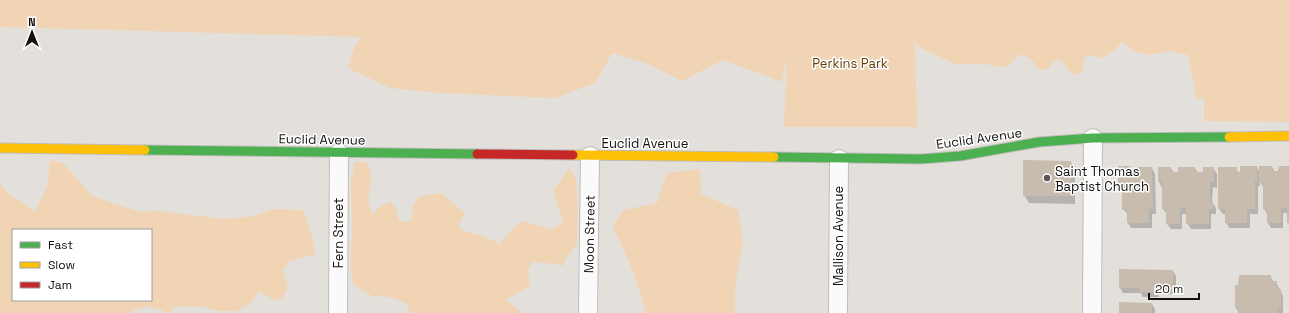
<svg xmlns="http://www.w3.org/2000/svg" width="1289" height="313" viewBox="0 0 1289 313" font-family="'Space Grotesk',sans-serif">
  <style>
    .green { fill: #f0d4b3; fill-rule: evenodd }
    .shadow { fill: #0003 }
    .building { fill: #c8bcae }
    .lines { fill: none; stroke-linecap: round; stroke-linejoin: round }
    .street-casing { stroke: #bfbdbb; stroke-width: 20 }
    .fast-casing { stroke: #bfbdbb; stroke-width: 11 }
    .slow-casing { stroke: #bfbdbb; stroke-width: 11 }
    .jam-casing { stroke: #bfbdbb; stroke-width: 11 }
    .street { stroke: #fbfafa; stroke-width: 18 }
    .fast { stroke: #4caf50; stroke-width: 9 }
    .slow { stroke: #ffc107; stroke-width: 9 }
    .jam { stroke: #c62828; stroke-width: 9 }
    .poi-dot { fill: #5b5956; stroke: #fff; stroke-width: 1.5 }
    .labels { text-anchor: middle; stroke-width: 3; stroke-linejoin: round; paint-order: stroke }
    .park-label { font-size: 13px; fill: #603d0b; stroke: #fff }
    .street-label { font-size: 13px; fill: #12100e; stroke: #fff }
    .poi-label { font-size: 13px; fill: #12100e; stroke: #fff; text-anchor: start }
  </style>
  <rect width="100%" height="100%" fill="#e3e0dc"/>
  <path class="green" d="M0,0H1289V122L1204,121V97L1197,100L1188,55L1170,51L1149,55L1134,51L1122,42L1114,51L1102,58L1090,55L1084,58L1083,69L1078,75L1069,71L1061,60H1055L1048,69L1039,70L1031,59L1020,54L1009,65L1002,67L984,64H955L921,48L916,44L915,40L917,127H784L787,55L782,82L723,60L682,81L648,64L612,53L595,83L555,98L440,93L390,88L348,68L354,48L361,37L0,27Z
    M50,160L63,163L92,196L140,212L159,211L224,219L254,216L274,209L303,210L312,234L315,254L289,261L283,271L288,287L282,299L274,300L259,291L252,302L237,311H216L203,307L177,306L169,313L151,307L134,309L133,313H0V184L9,194L35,211L47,187ZM13,230H151V300H13Z
    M355,162H367C368,167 371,172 371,177C370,192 366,200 372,215L377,209L390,201L396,209L398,218L402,222L411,221L413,205L420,196L441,193L465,213L458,226L464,231L483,236L500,244L509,232L522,221L551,229L563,223C560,212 556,201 554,190L569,168L576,178L578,212L577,243L566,259L563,266L548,263L532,262L528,270L530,286L506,300L520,311V313H410L407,304L391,297L372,296L353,284L350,261L352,236L351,181Z
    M700,169L701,194L738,210L743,241L735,287V313H646C638,283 627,255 613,227L623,210L657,203L667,173Z"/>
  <path class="shadow" d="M1071,162L1075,170V204L1029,203L1024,195Z
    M1119,167H1130L1133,173H1139L1152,168L1155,174L1156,214H1152V228H1131L1128,223V215L1123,209L1122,188L1119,182Z
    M1257,167L1260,173L1272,167L1275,172L1289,167V225L1288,213H1283V228H1271L1268,223L1267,214L1264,208L1263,187L1260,181V186H1258V214H1250V228H1229L1226,222V214H1223L1219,209L1236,168L1239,173Z
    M1159,168H1171L1174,173L1195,168L1198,173H1204L1213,168L1217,174V188L1213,187L1212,202L1216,208V214H1211V229H1191L1187,223V214H1182V229H1171L1167,224V214L1163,209L1162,188L1159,182Z
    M1173,271L1176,276V294H1159V297H1143L1141,293H1123L1120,288Z
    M1270,276L1274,282H1276L1283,296V313H1239L1236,308V286Z
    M1152,304L1155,309V313H1120Z"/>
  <path class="building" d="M1023,160L1071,161V196H1023Z
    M1118,166H1130V172H1138V167H1152L1153,209H1149V223H1127V209L1122,210V182H1118Z
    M1240,166H1257V181H1255V209H1247V223H1225V209H1218V167H1237V172H1240Z
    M1259,166H1272V171H1278L1279,166H1289V223H1287V208H1281V223H1267V209H1263V182H1259Z
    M1158,167H1171V172H1178V167H1195V172H1203V167H1214V182H1210V201H1213V209H1209V224H1186V208H1180V224H1166V209H1162V182H1158Z
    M1119,269L1173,270V289H1156V292H1139V288H1119Z
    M1239,275H1271V281H1277V289H1281V309H1277V313H1238V308H1235V285H1238Z
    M1119,302L1152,303V313H1119Z"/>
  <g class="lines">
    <defs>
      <path id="street" d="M338,313L339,153
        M588,313L590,156
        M838,313L839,159
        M1092,313L1093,138"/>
      <path id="fast" d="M145,150L477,154
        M774,157L921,159L960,156L1039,142L1093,138L1229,137"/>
      <path id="slow" d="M1229,137L1289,136
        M0,148L145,150
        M573,155L774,157"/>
      <path id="jam" d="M477,154L573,155"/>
    </defs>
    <use href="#street" class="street-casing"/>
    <use href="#fast" class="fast-casing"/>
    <use href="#slow" class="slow-casing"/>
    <use href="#jam" class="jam-casing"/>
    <use href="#street" class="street"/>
    <use href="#fast" class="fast"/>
    <use href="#slow" class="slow"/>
    <use href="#jam" class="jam"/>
  </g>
  <circle class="poi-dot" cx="1047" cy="178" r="4"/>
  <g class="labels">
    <g class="park-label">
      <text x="850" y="68">Perkins Park</text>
    </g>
    <g class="street-label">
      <text transform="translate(979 138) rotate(-8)" y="5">Euclid Avenue</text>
      <text transform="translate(322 139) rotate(1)" y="5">Euclid Avenue</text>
      <text x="645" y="148">Euclid Avenue</text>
      <text transform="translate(338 233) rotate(-90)" y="5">Fern Street</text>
      <text transform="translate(589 234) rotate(-89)" y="5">Moon Street</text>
      <text transform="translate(838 236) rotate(-90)" y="5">Mallison Avenue</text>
    </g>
    <g class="poi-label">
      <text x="1055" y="176">Saint Thomas<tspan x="1055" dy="15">Baptist Church</tspan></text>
    </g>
  </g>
  <rect x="12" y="229" width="140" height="72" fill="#ffffff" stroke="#a09f9f"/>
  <rect x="20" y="242" width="20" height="6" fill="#4caf50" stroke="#a09f9f"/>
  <text x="48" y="249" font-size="12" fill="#12100e">Fast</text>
  <rect x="20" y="262" width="20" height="6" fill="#ffc107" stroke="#a09f9f"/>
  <text x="48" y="269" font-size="12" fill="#12100e">Slow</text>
  <rect x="20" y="282" width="20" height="6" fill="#c62828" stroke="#a09f9f"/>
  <text x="48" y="289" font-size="12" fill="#12100e">Jam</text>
  <g transform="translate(32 32)" stroke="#ffffff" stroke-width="3" paint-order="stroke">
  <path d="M0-3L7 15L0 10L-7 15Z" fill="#12100e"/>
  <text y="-6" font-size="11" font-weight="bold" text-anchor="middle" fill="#12100e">N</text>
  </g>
  <path d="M1149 293v6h50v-6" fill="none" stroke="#12100e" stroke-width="2"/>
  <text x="1155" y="293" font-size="12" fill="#12100e" stroke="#ffffff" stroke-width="3" paint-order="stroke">20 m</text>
</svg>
